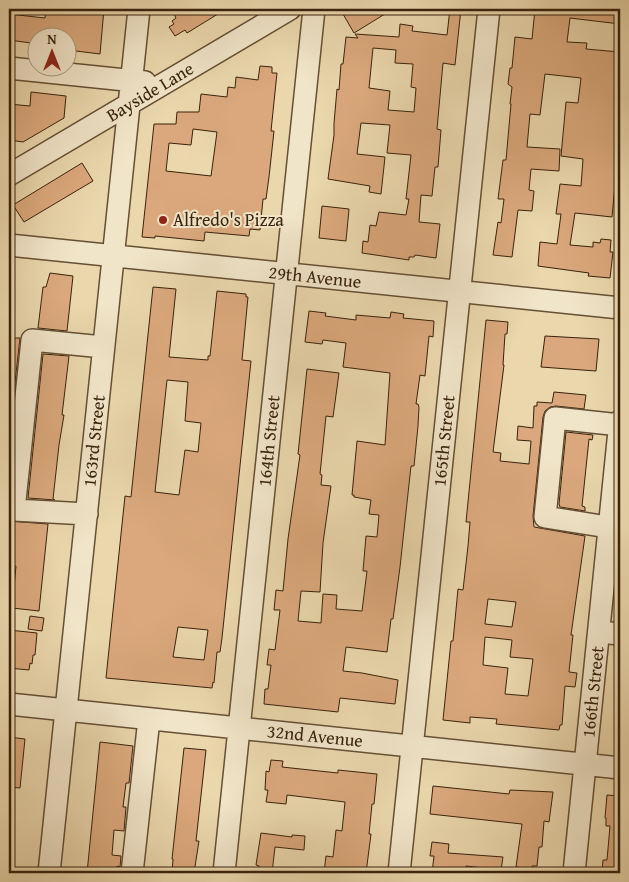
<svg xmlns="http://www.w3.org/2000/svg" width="629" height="882" viewBox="0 0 629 882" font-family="'Gentium Book Plus',serif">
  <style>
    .building { fill: #daa87c; stroke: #39220d; fill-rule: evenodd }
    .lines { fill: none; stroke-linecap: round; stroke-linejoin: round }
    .minor-casing { stroke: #654f35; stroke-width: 24 }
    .minor { stroke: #f1e5c9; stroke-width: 21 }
    .poi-dot { fill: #8f2418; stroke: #f1e5c9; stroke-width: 2 }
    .labels { text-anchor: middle; stroke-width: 4; stroke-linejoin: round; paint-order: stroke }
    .street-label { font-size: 18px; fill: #39220d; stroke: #f1e5c9 }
    .poi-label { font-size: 18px; fill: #39220d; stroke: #f1e5c9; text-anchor: start }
  </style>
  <rect width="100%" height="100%" fill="#ead7ac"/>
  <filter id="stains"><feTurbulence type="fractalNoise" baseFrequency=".004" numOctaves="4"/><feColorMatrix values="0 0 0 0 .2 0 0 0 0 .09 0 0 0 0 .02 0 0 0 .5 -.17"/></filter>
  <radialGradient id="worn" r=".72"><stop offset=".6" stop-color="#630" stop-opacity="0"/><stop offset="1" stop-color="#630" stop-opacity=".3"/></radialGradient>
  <path class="building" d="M46,9H104L100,54L68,50V38H63V34L40,32V38H38V44L9,40V14L45,18Z
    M181,9H226L187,33L185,30L175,36L169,27L174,24L172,21L176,18L174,14Z
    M351,9H393L354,33L343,14Z
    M450,9H461L455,65L443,63L437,129L441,130L438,167H435L432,196L421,195L419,222L440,224L436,258L415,255L414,257H409V260L362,253L363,241L368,242L370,225L376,226L379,212L406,215L409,199H406L411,155L387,153L390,125L361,123L357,154L385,157L381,194L369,192L370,186L328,179L334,135V123L337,89L339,90L341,64H343L346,37L358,38L355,34L399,37L400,24L413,26L412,31L447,35ZM373,48L396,50L395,63L413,64L411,87L416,88L414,112L388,110L390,91L369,88Z
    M535,9H620V24L570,18L567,42L587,43L586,49L620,52V142H619L612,217L575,213L570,245L593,247V242L600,243L601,239L611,240L610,252H613L610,278L588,276L589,273L538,266L540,242L557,244L561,214H556L560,184L581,186L583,159L561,156L566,102L578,103L581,78L545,74L540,115L530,114L527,147L560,149L559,171L531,169L529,190L534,191L532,211L518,210L512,257L493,255L498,222L501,223L504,199H498L503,160H506L511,104H510L512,87L508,84L510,68H512L515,37L532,39Z
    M260,66L272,67V73H277L271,131H274L269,177L266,199H263L260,230L250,229L249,236L205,232L204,241L155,236V238L142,237L154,124H176L177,112H199L201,94L227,97L228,87L235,88L236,77L258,80ZM193,129L217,132L211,176L166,171L169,143L191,145Z
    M31,92L66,96L64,118L23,142L9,140V104L30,106Z
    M82,163L93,181L24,222L13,205Z
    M322,206L349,209L346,241L319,238Z
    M50,273L73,276L67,331L38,328L43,287H46Z
    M153,287L176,289L169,357L208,360V356H210L217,291L246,294V297H248L242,360L251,361L222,638L220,652H217L214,683L213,682L212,688L106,678L125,496L131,497ZM167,380L188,382L185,421L201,423L198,452L185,450L179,495L155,492ZM178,627L208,630L204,660L173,657Z
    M309,311L326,313L325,316L356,320V315L390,318L391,312L404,314L403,318L434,321L433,337L429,336L425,376L420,375L416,404H418L419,407L418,426L414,466H411L400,567L393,619H391L387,652L346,647L343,671L362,673L398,680L395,704L340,698L338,712L264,704L265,689H268L271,665H267L269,649L275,650L280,610H274L276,590L283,591L288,539L300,455L298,454L307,369L339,373L333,417L326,416L320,474L322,475L321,485L331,486L323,543L320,592L301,591L298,621L321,623L323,594L337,595L336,609L362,611L367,571H363L366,536L377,537L379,515L369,514L371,500L354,497V495H352L357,441L385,445L390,373L343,367L346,343L323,340L322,344L305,342Z
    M486,320L508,322L507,334H505L503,365H504L493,452L501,453L500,461L529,464L531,441L517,440L518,426L533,428L534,406H537V402L552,403L554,392L586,395L584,409L556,406L550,407L545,411L543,417L533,516L534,527L585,536L571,635H573L569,672L577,673L575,687L565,686L562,725H560L559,730L496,724L497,719L470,717V723L443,720L451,641H453L458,589L463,590L468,546L470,522H466ZM488,599L516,602L512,627L485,624ZM485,637L512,640L510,657L533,659L528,696L505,694L508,668L483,665Z
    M545,336L599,339L596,371L541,367Z
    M13,338H20L12,409H9V349H12Z
    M43,354L69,356L62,415H64L59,445L53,499L55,500L28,498Z
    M566,432L593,435L592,440L589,439L582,506L585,507V511L560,507L559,504Z
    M9,521L48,524L39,611L12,608L16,566H9Z
    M30,616L44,618L42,631L28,629Z
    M9,630L37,633L35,655H33L32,664L30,663L29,670L9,668Z
    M9,737L25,739L20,788L9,787Z
    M100,742L133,746L129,783H126L123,807H126L124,831L114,830L112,855L121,856L120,867L117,866L116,873H87Z
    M184,748L206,750L196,841H199L194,873H172L173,859H172Z
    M271,760L283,761L282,767L338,773V770L377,774L374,804H372L369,834H371L366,873H324L326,856L333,857L336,830L342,831L345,802L287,795L286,804L266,802L268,790H265L266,771L269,772Z
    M433,786L509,794L510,790L553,792L549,822L544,821L542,847H539L537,866H532V869L516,867L522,824L430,814Z
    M607,795L620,796V873H602L603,860H607L610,826H606V818H605Z
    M261,833L292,837V835L305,836L304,850L275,847L272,873H258L259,866L256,865Z
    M432,842L449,844L448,853L503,857L501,870L466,866L465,873H432L434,856H430Z"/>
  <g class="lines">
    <defs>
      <path id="minor" d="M9,68L145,82
        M9,175L290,9
        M9,245L620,308
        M620,425L555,418L545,517L620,529
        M87,514L14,510L32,340L103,347
        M599,632L620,634
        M9,704L620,768
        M49,873L139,9
        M132,873L149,719
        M224,873L314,9
        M399,873L489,9
        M574,873L620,421"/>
    </defs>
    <use href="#minor" class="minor-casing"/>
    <use href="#minor" class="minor"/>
  </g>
  <circle class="poi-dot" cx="163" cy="220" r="5"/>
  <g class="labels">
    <g class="street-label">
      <text transform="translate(150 92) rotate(-31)" y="6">Bayside Lane</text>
      <text transform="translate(315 277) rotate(6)" y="6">29th Avenue</text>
      <text transform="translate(94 441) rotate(-84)" y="6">163rd Street</text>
      <text transform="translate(269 441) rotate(-84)" y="6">164th Street</text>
      <text transform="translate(444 441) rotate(-84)" y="6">165th Street</text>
      <text transform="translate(593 692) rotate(-84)" y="6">166th Street</text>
      <text transform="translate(315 736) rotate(6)" y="6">32nd Avenue</text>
    </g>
    <g class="poi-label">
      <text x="173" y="226">Alfredo's Pizza</text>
    </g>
  </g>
  <rect width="629" height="882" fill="none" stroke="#ead7ac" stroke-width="30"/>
  <rect x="10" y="10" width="609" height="862" fill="none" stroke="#39220d" stroke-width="2.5"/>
  <rect x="15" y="15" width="599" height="852" fill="none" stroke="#39220d"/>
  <g transform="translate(52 52)"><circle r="24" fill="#f1e5c9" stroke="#a7977e"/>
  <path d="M0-4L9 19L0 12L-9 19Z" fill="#8f2418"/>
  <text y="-8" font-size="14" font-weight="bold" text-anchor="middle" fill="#39220d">N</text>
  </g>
  <rect width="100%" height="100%" filter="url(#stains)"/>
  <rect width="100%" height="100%" fill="url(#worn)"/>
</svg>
